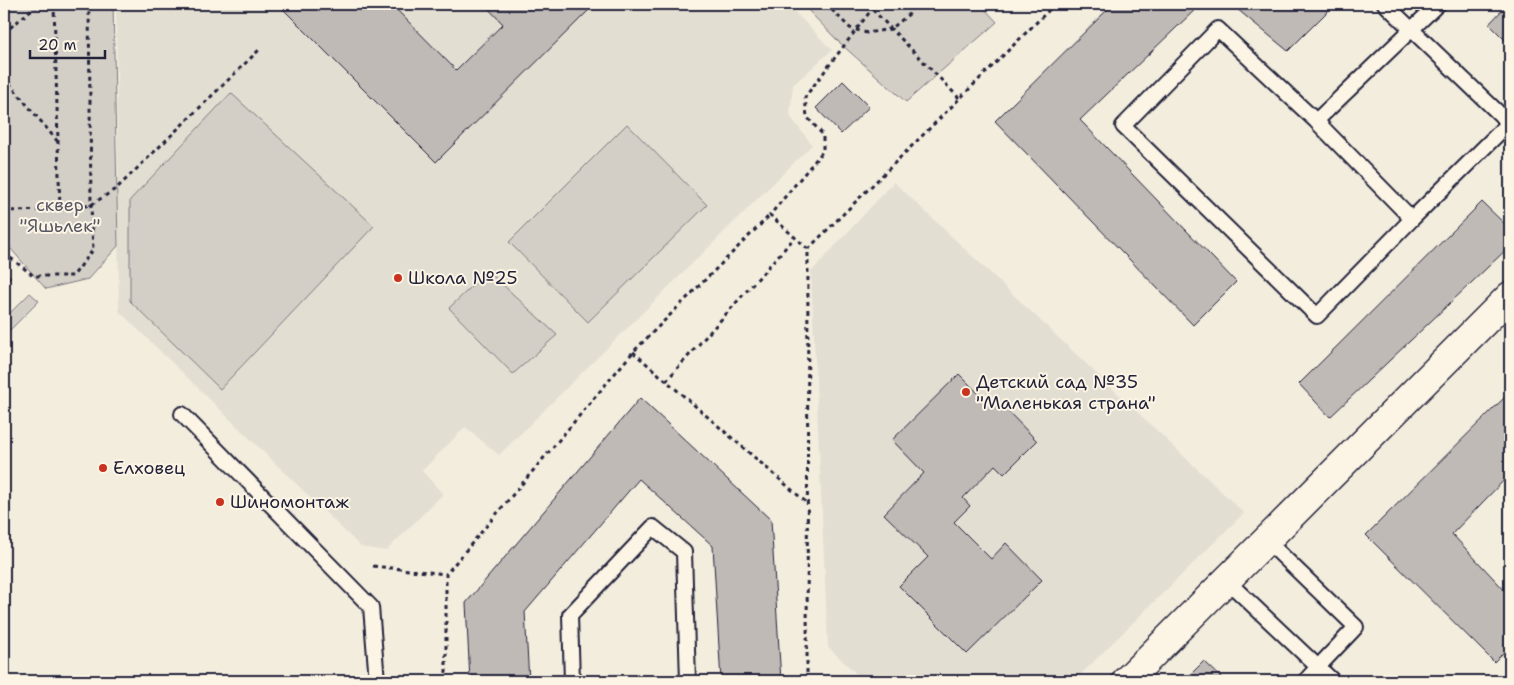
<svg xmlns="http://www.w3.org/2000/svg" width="1514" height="685" viewBox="0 0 1514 685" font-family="'Shantell Sans',sans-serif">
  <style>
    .built { fill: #e3ded2 }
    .green { fill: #d4cfc6; stroke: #7b7880 }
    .building { fill: #bfbab6; stroke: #22223b }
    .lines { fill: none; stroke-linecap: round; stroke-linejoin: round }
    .lane-casing { stroke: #22223b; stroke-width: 18 }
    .street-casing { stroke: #22223b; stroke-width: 31 }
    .path { stroke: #22223b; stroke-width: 3; stroke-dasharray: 4 4; stroke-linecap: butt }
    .lane { stroke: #fcf5e5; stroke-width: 14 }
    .street { stroke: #fcf5e5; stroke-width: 28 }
    .poi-dot { fill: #c8321e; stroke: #fcf5e5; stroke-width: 2 }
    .labels { text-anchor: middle; stroke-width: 4; stroke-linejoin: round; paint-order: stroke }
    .park-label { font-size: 18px; fill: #575665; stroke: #fcf5e5 }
    .poi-label { font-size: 18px; fill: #22223b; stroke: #fcf5e5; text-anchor: start }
  </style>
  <rect width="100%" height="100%" fill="#f3edde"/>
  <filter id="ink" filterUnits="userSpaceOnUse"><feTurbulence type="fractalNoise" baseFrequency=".02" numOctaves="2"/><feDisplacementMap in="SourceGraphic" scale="10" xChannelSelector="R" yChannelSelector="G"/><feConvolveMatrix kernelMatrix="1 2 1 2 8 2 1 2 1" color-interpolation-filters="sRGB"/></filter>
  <g filter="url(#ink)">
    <path class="built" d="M116,4H787L832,50L793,85L790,116L812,145L499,455L465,427L422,471L443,494L386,551L361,547L119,311Z
      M894,182L1244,513L1074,681H864L828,647L811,272Z"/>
    <path class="green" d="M4,4H113L118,246L88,279L46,289L4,241Z
      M802,4H980L997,22L906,102L841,44Z
      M231,93L374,226L220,389L130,301V200Z
      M627,124L707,205L588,322L509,242Z
      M488,271L557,335L513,374L449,308Z
      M30,293L39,301L4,336V319Z"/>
    <path class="building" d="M278,4H391L456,70L503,24L484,4H595L436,162Z
      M1113,4H1201L1080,120L1236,282L1193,325L995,121Z
      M1231,4H1324L1330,9L1288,51Z
      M1508,4H1510V45L1489,24Z
      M843,81L869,107L841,134L816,108Z
      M1482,202L1510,229V246L1330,417L1299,384Z
      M959,374L989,404L995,398L1037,441L1004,474L995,465L963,498L970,506L954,522L991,559L1006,543L1042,580L967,654L899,586L928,557L884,514L924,473L892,440Z
      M1510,392V474L1452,534L1510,596V646L1494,662L1366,535Z
      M640,398L771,520L781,681H721L713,546L639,479L525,612L529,681H470L466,603Z
      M1204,661L1225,681H1184Z"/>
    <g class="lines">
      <defs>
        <path id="lane" d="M1385,4L1510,124
          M1316,121L1438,4
          M1412,219L1317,316L1123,126L1218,29L1316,121L1412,219L1509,123
          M182,414L371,607L377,681
          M1226,580L1318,667L1356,627L1266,540
          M572,681L570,615L653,527L684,552L688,681
          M1305,681L1318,667L1333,681"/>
        <path id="street" d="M1126,681L1510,296"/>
      </defs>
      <use href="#lane" class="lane-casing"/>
      <use href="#street" class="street-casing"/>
      <path class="path" d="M54,4L60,210
        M826,4L850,28L867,33L891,29L909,14L914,4
        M867,4L959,98
        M4,33L38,4
        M4,77L58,142
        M4,211L60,210L91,205L117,188L259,50
        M808,249L770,215L823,151V135L807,117L805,97L872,9
        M4,253L34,276H73L93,250L91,205L89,4
        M4,269L9,277L4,282
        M633,352L807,503
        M666,381L795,237
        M373,566L446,574
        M446,681V574L633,352L770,215
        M807,681L808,249L1055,4"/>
      <use href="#lane" class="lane"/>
      <use href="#street" class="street"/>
    </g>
  </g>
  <g class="poi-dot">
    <circle cx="398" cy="278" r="5"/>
    <circle cx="966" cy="392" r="5"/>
    <circle cx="103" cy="468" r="5"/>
    <circle cx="220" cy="502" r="5"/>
  </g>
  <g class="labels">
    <g class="park-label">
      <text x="60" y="211">сквер<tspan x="60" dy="21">"Яшьлек"</tspan></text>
    </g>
    <g class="poi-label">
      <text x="408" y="284">Школа №25</text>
      <text x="976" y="388">Детский сад №35<tspan x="976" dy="21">"Маленькая страна"</tspan></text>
      <text x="113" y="474">Елховец</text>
      <text x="230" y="508">Шиномонтаж</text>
    </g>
  </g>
  <rect width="1514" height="685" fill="none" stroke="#fcf5e5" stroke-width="20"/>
  <rect x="10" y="10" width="1494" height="665" fill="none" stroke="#22223b" stroke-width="2" filter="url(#ink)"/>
  <path d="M30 50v8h75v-8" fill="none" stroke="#22223b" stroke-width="2.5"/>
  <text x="38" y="50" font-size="15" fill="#22223b" stroke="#fcf5e5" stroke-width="4" paint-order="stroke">20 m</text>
</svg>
